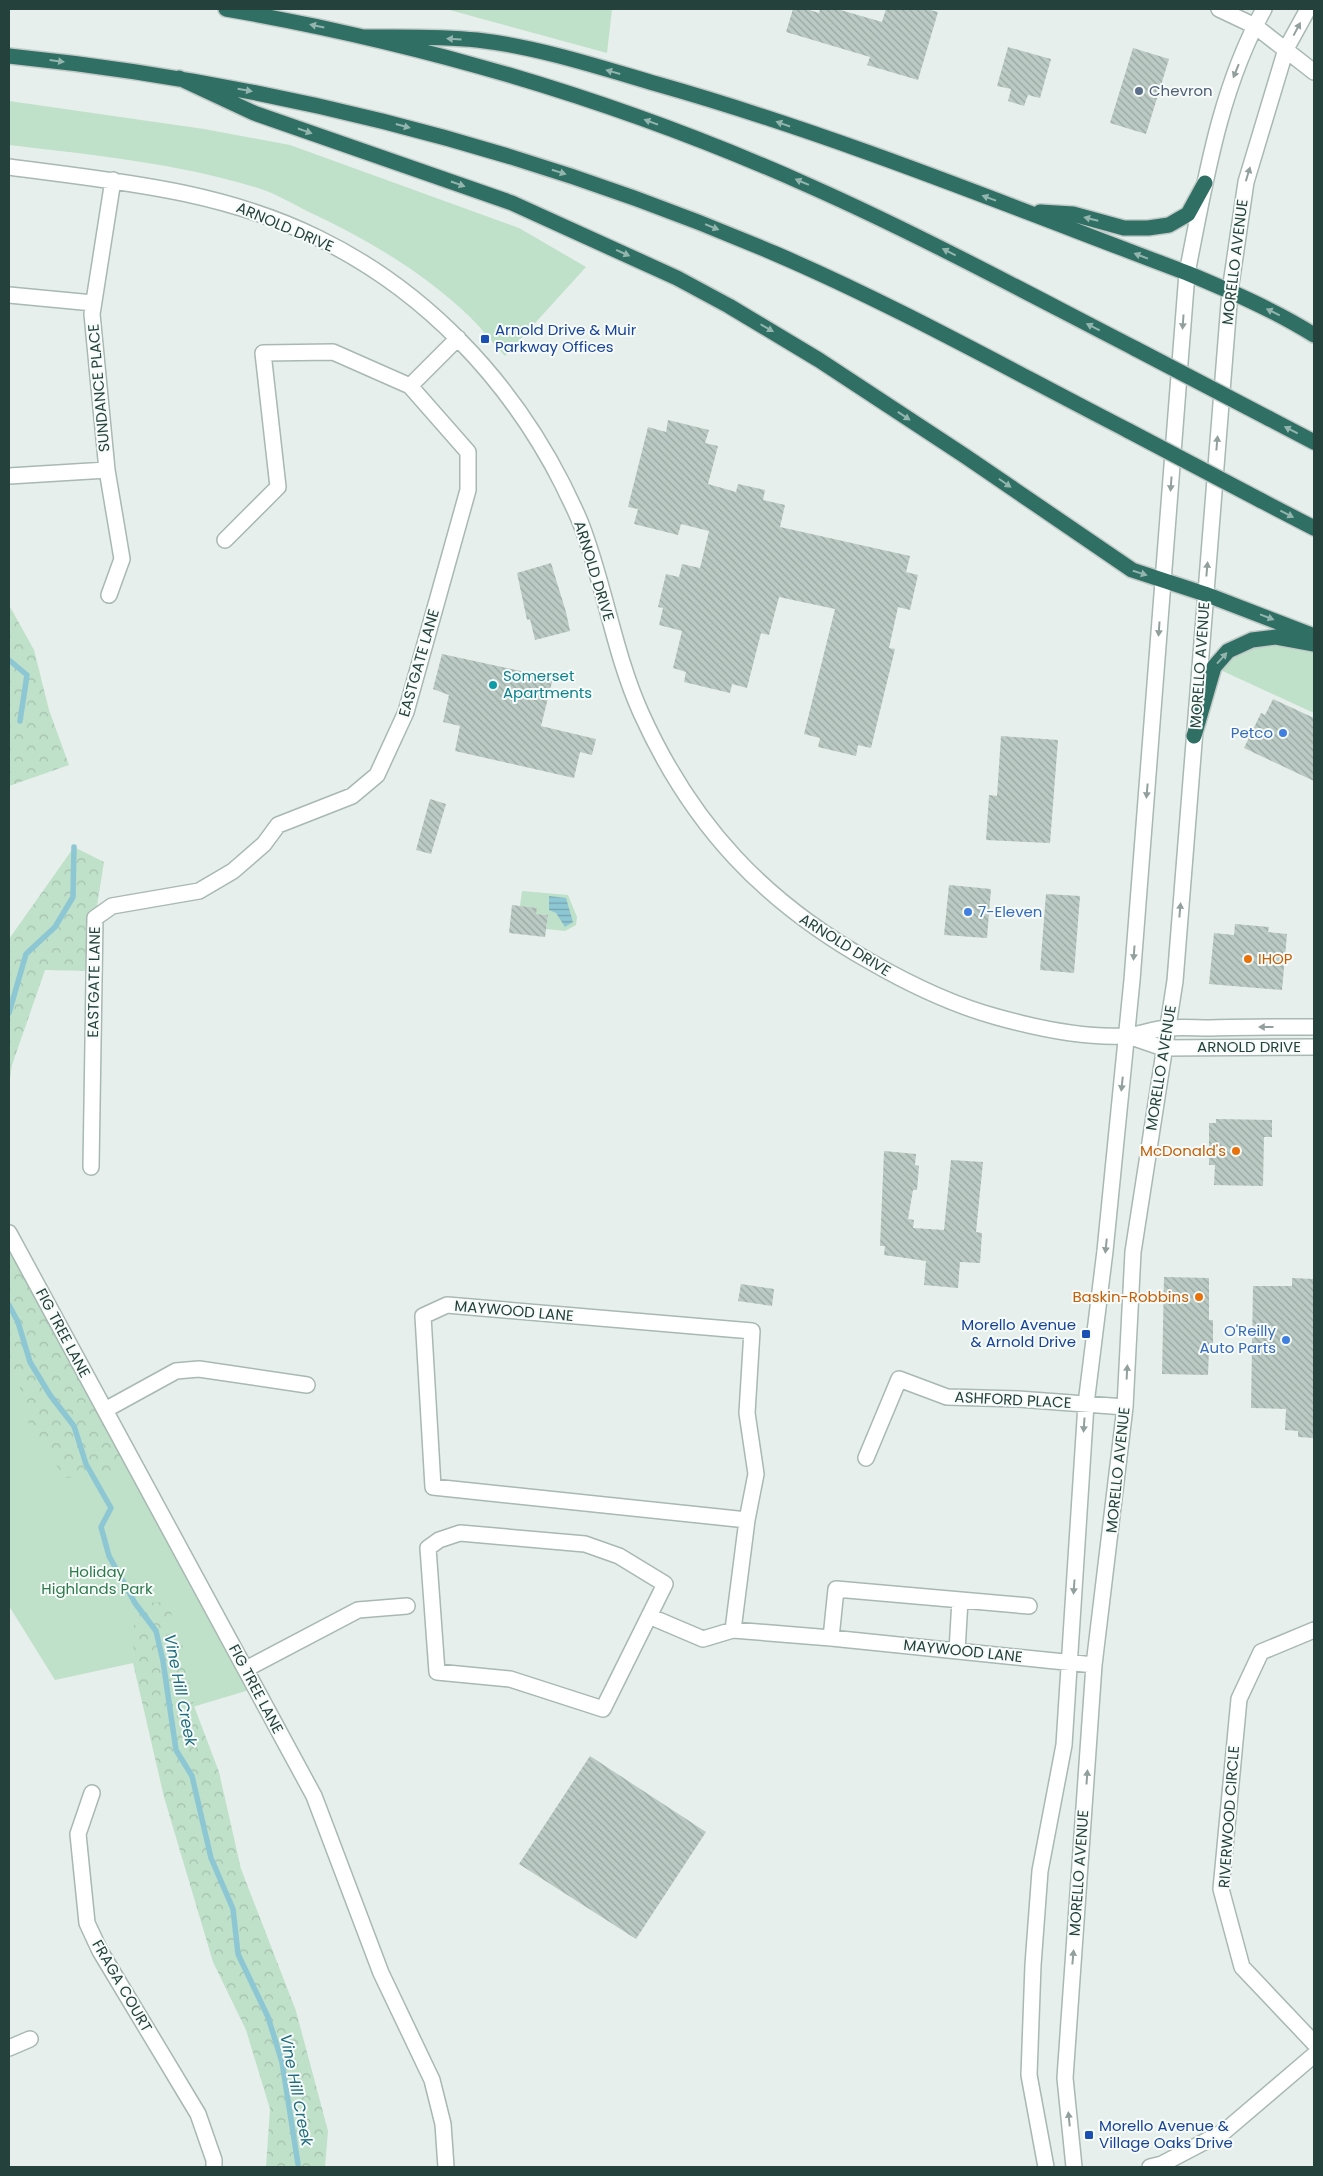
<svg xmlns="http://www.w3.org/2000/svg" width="1323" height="2176" viewBox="0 0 1323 2176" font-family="Poppins,sans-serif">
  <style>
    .green { fill: #bfe0c9 }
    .forest { fill: url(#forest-crowns) }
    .water { fill: url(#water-rules) }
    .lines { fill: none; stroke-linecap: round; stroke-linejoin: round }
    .stream { stroke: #8ec7d4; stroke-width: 5.5 }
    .building { fill: url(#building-back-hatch) }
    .minor-casing { stroke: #a8b8b3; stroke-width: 18 }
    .highway-casing { stroke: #c2cac8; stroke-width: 18 }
    .minor { stroke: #fff; stroke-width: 15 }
    .highway { stroke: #2f6f64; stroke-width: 15 }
    .highway-bridge-casing { stroke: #c2cac8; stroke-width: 18; stroke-linecap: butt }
    .highway-bridge { stroke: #2f6f64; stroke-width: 15 }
    .oneway { fill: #93b5ae }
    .oneway2 { fill: #92a09d }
    .service-dot { fill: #5c6f8a; stroke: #f7fbf9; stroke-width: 2 }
    .transit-dot { fill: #1a4fb4; stroke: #f7fbf9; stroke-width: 2 }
    .culture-dot { fill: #0f9aa8; stroke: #f7fbf9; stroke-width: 2 }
    .shop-dot { fill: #3f7fe0; stroke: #f7fbf9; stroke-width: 2 }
    .food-dot { fill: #e8710a; stroke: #f7fbf9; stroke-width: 2 }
    .labels { text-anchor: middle; stroke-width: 4; stroke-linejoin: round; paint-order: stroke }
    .service-label { font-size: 15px; fill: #4e5e75; stroke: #f7fbf9; text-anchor: start }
    .street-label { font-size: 15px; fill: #24423b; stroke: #f7fbf9 }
    .transit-label { font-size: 15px; fill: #164399; stroke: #f7fbf9; text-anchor: start }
    .culture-label { font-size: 15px; fill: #0d838f; stroke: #f7fbf9; text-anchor: start }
    .shop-label { font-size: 15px; fill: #366cbe; stroke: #f7fbf9; text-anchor: end }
    .food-label { font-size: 15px; fill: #c56008; stroke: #f7fbf9; text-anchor: end }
    .park-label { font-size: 15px; fill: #2d7a4d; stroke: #f7fbf9 }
    .water-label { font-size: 16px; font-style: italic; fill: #1d6c7f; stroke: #f7fbf9 }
  </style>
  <defs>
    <pattern id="forest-crowns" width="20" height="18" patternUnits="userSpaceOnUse" patternTransform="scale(1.25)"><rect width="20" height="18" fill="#bfe0c9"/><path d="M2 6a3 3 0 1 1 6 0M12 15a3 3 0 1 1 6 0" fill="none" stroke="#a4c1ae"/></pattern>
    <pattern id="water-rules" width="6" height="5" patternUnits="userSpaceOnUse" patternTransform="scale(1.25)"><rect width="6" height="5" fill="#8ec7d4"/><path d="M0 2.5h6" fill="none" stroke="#74a3ad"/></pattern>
    <pattern id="building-back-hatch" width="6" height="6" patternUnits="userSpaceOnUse" patternTransform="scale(1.25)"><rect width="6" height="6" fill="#bbcac4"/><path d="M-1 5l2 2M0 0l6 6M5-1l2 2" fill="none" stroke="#98a6a0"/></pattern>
  </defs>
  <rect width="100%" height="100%" fill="#e6efeb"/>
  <path class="green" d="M446,9H612L607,53Z
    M9,101L204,129L290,145L519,228L586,267L505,356C493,343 482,329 470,317C423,272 367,239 309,212C293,204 275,193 258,188C177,163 93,155 9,145Z
    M1252,640L1314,644V713L1214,667Z
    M522,891L568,895L577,917L576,925L565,931L546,929L548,915L536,914V908L520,906Z
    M9,1233L256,1688L169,1714L151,1654L133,1663L55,1680L9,1606Z"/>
  <path class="forest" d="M9,605L34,650L49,710L69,765L9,786Z
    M74,847L104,862L95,918L94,971L45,970L12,1065L9,1086V939Z
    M9,1233L137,1470L65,1478L29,1425L17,1376L9,1364Z
    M167,1602L182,1642L194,1706L219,1772L241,1869L296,2011L328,2131L325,2167H266L270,2109L246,2030L213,1962L164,1797L133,1663L135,1603Z"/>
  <path class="water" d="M549,896L566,898L573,922L565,927L556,913L549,910Z"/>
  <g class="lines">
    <path class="stream" d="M9,660L27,675L20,721
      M9,1013L26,954L55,927L73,897L74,847
      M9,1305L18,1322L30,1362L50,1395L74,1426L86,1464L111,1508L101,1527L109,1556L135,1603L156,1631L163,1661L176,1750L192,1776L211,1858L233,1909L238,1954L268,2017L282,2062L298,2164"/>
  </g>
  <path class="building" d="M793,9H806L819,13L820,9H837L882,22L886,9H926L938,12L918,80L867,65L870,57L786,32Z
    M1008,47L1051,59L1040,98L1028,95L1024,106L1008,101L1011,89L997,86Z
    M1133,48L1169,59L1146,134L1110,123Z
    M668,420L709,430L705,443L718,446L708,484L736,492L738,484L765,490L763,500L785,505L780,527L910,556L906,572L918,575L910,610L898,607L889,648L895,649L871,748L858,745L856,756L818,747L820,738L804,734L835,609L779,597L769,635L761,633L747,688L732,684L730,693L684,682L686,672L673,668L682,631L659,625L663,608L658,607L666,574L679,577L682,564L700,568L709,531L681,524L678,535L634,524L638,509L628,507L648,427L666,432Z
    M551,563L566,612L570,631L535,640L530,619L527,620L517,573Z
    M442,654L553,678L541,726L596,739L592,755L580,752L574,778L455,751L460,726L443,722L449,695L433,689Z
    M1273,699L1314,718V781L1244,748L1261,713L1265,715Z
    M1001,736L1058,740L1050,843L986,840L989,795L997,796Z
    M430,799L446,804L431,854L416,850Z
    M949,885L991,889L987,938L944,935Z
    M1046,894L1080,896L1074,973L1040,970Z
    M512,905L537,908L536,914L548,915L545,937L509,933Z
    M1235,924L1269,927L1268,932L1287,934L1282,990L1209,984L1214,933L1234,935Z
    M1216,1119L1272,1120V1137H1264L1263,1186L1214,1185L1215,1165H1209V1123H1216Z
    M884,1151L916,1154L915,1165L919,1166L917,1190H913L908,1219L914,1220L913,1228L944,1230L951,1160L983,1162L976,1232L982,1233L980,1263L960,1262L958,1288L924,1285L926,1261L884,1255L885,1246H880Z
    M1164,1277L1209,1278V1320H1213V1350H1209L1208,1375L1162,1374Z
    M1292,1278L1314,1279V1438L1298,1437V1431L1285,1430L1286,1409L1251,1408L1253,1286H1292Z
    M741,1284L774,1289L772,1306L738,1301Z
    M590,1756L706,1832L636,1939L519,1864Z"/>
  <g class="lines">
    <defs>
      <path id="minor" d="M1219,9L1255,26L1314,72
        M9,167C114,181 221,190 318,238C425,290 510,380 563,485C569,498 576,511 581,524C605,586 614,653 641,713C692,826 764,902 871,962C911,985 953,1005 997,1017C1036,1028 1085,1038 1125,1036C1139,1035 1153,1029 1167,1028C1182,1027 1196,1028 1211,1028C1245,1027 1280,1027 1314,1027
        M9,295L93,303
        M410,386L458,338
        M9,476L107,470
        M109,595L122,559L107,470L92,314L113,180
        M1128,1036L1163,1048L1314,1047
        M91,1167L95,918L112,906L199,891L233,871L264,844L278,825L352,796L377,775L406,712L468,490V452L410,386L333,352L263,353L278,487L225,540
        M9,1233L314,1796L381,1973L432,2080L443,2124L446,2167
        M105,1410L176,1371L199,1369L307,1385
        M866,1458L899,1379L947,1397L1018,1399L1125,1407
        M460,1533L585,1544L619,1556L665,1584L603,1709L510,1679L437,1672L428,1548L439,1540Z
        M649,1616L703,1639L733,1630L831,1638L1094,1665
        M733,1630L747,1520L756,1474L747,1413L752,1331L447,1305L423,1316L433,1487L747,1520
        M1314,1630L1261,1652L1239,1699L1221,1889L1242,1967L1314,2043
        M831,1638L836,1589L1029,1606
        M957,1651L960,1600
        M246,1669L358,1610L407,1606
        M92,1793L78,1834L87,1923L100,1951L198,2114L214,2160V2167
        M9,2048L30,2039
        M1046,2167L1029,2075L1033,1965L1040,1871L1064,1745L1086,1404L1105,1251L1132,980L1187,273C1205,183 1219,90 1264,9
        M1074,2167L1065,2078L1094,1665L1125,1407L1133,1252L1175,981L1230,291L1246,182L1286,49L1308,9
        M1150,2167L1162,2164L1225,2131L1314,2055"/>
      <path id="highway" d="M226,9C427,44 625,103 812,187C922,236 1029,294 1136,349
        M364,37C402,37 439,36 477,40C538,47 599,67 657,84C837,135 1012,207 1187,273C1230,291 1274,310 1314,335
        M9,56C274,83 531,149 776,254C897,306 1012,371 1129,431
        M179,78L254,113L512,203L677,278L729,306L819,360L965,456L1132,570L1205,594L1314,636
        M1040,212L1073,214L1124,228H1148L1169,225L1188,214L1205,183
        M1268,418L1314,442
        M1260,500L1314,528
        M1194,736L1214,667L1228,651L1252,640L1276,637L1314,644"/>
    </defs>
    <use href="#minor" class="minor-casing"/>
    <use href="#highway" class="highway-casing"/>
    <use href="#minor" class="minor"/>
    <use href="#highway" class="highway"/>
    <defs>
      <path id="highway-bridge" d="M1136,349L1268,418
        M1129,431L1260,500"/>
    </defs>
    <use href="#highway-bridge" class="highway-bridge-casing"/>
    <use href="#highway-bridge" class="highway-bridge"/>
  </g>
  <defs><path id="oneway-solid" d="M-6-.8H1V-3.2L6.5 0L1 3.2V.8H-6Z" transform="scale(1.25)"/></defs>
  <g class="oneway">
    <use href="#oneway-solid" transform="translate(317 26) rotate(-168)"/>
    <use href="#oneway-solid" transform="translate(454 39) rotate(-176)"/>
    <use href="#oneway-solid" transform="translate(57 61) rotate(7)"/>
    <use href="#oneway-solid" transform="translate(613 72) rotate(-164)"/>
    <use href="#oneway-solid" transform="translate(245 90) rotate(10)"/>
    <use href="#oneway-solid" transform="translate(651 122) rotate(-160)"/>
    <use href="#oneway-solid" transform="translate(783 124) rotate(-161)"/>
    <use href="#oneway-solid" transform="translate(403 126) rotate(15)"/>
    <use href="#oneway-solid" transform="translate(305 131) rotate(19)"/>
    <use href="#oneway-solid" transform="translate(559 172) rotate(18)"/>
    <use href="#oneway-solid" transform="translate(802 182) rotate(-157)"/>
    <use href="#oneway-solid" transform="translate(458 184) rotate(19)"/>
    <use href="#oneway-solid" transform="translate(989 198) rotate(-160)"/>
    <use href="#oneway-solid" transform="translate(1091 219) rotate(-166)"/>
    <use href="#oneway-solid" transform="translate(712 227) rotate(22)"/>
    <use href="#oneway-solid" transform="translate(949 252) rotate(-153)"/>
    <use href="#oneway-solid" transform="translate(623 253) rotate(24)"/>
    <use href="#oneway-solid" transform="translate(1141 256) rotate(-159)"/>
    <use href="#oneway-solid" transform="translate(1273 312) rotate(-154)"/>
    <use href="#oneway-solid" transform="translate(1093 327) rotate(-153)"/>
    <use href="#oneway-solid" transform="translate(767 328) rotate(30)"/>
    <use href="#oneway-solid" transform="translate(904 416) rotate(34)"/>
    <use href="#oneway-solid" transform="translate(1291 430) rotate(-153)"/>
    <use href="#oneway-solid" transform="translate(1005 483) rotate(35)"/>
    <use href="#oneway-solid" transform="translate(1287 514) rotate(27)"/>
    <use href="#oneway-solid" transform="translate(1140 573) rotate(17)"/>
    <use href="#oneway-solid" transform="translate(1267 617) rotate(21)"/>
    <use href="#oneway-solid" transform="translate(1222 658) rotate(-48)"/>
  </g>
  <g class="oneway2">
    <use href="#oneway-solid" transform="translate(1297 29) rotate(-62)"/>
    <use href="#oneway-solid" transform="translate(1236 71) rotate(112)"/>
    <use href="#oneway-solid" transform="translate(1248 174) rotate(-73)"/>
    <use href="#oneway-solid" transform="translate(1183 322) rotate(94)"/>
    <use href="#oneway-solid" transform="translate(1217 443) rotate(-85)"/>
    <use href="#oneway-solid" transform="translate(1171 484) rotate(94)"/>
    <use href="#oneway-solid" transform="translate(1207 569) rotate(-85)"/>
    <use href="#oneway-solid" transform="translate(1159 629) rotate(94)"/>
    <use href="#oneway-solid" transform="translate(1147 791) rotate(95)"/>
    <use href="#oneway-solid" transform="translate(1180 910) rotate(-85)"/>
    <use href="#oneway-solid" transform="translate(1134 953) rotate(94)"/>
    <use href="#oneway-solid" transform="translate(1266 1027) rotate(180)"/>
    <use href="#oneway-solid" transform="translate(1122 1084) rotate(96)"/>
    <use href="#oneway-solid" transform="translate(1106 1246) rotate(96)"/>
    <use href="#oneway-solid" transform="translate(1127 1372) rotate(-87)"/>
    <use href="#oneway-solid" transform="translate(1084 1425) rotate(94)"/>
    <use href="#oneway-solid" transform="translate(1074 1587) rotate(94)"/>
    <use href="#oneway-solid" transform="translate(1087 1777) rotate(-86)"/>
    <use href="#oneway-solid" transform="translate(1073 1957) rotate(-85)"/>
    <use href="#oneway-solid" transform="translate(1069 2119) rotate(-96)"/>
  </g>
  <circle class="service-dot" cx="1139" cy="91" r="5"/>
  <g class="transit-dot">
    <rect x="480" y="334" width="10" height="10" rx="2.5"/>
    <rect x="1081" y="1329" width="10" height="10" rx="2.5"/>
    <rect x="1084" y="2130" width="10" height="10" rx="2.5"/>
  </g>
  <circle class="culture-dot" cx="493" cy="685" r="5"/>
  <g class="shop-dot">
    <circle cx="1283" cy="733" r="5"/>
    <circle cx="968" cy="912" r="5"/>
    <circle cx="1286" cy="1340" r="5"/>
  </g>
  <g class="food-dot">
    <circle cx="1248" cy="959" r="5"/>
    <circle cx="1236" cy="1151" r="5"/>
    <circle cx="1199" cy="1297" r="5"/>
  </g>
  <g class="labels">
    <g class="service-label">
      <text x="1149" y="96">Chevron</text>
    </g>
    <g class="street-label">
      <text transform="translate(285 227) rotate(23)" y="5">ARNOLD DRIVE</text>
      <text transform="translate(1235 262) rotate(-83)" y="5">MORELLO AVENUE</text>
      <text transform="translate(99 388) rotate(-95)" y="5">SUNDANCE PLACE</text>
      <text transform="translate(594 571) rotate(73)" y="5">ARNOLD DRIVE</text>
      <text transform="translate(419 663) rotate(-74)" y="5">EASTGATE LANE</text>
      <text transform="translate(1200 665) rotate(-86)" y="5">MORELLO AVENUE</text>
      <text transform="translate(845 945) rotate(32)" y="5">ARNOLD DRIVE</text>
      <text transform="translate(94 982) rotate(-89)" y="5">EASTGATE LANE</text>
      <text x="1249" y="1052">ARNOLD DRIVE</text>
      <text transform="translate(1161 1068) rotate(-81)" y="5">MORELLO AVENUE</text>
      <text transform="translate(514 1311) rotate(5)" y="5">MAYWOOD LANE</text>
      <text transform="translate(63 1333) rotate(62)" y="5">FIG TREE LANE</text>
      <text transform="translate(1013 1400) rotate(3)" y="5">ASHFORD PLACE</text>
      <text transform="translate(1118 1470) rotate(-84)" y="5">MORELLO AVENUE</text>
      <text transform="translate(963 1651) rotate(6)" y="5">MAYWOOD LANE</text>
      <text transform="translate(256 1689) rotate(62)" y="5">FIG TREE LANE</text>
      <text transform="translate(1229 1817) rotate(-86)" y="5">RIVERWOOD CIRCLE</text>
      <text transform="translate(1079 1873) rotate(-86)" y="5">MORELLO AVENUE</text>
      <text transform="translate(122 1986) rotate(60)" y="5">FRAGA COURT</text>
    </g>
    <g class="transit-label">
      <text x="495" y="335">Arnold Drive &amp; Muir<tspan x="495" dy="17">Parkway Offices</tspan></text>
      <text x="1076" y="1330" text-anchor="end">Morello Avenue<tspan x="1076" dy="17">&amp; Arnold Drive</tspan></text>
      <text x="1099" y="2131">Morello Avenue &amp;<tspan x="1099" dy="17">Village Oaks Drive</tspan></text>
    </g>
    <g class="culture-label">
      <text x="503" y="681">Somerset<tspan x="503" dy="17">Apartments</tspan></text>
    </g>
    <g class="shop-label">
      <text x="1273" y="738">Petco</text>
      <text x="978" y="917" text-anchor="start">7-Eleven</text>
      <text x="1276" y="1336">O'Reilly<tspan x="1276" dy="17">Auto Parts</tspan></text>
    </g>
    <g class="food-label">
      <text x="1258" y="964" text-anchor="start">IHOP</text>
      <text x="1226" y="1156">McDonald's</text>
      <text x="1189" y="1302">Baskin-Robbins</text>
    </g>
    <g class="park-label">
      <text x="97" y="1577">Holiday<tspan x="97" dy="17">Highlands Park</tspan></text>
    </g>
    <g class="water-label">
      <text transform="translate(181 1690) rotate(79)" y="6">Vine Hill Creek</text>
      <text transform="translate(297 2090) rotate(79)" y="6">Vine Hill Creek</text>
    </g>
  </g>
  <rect width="1323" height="2176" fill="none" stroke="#24423b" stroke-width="20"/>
</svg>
